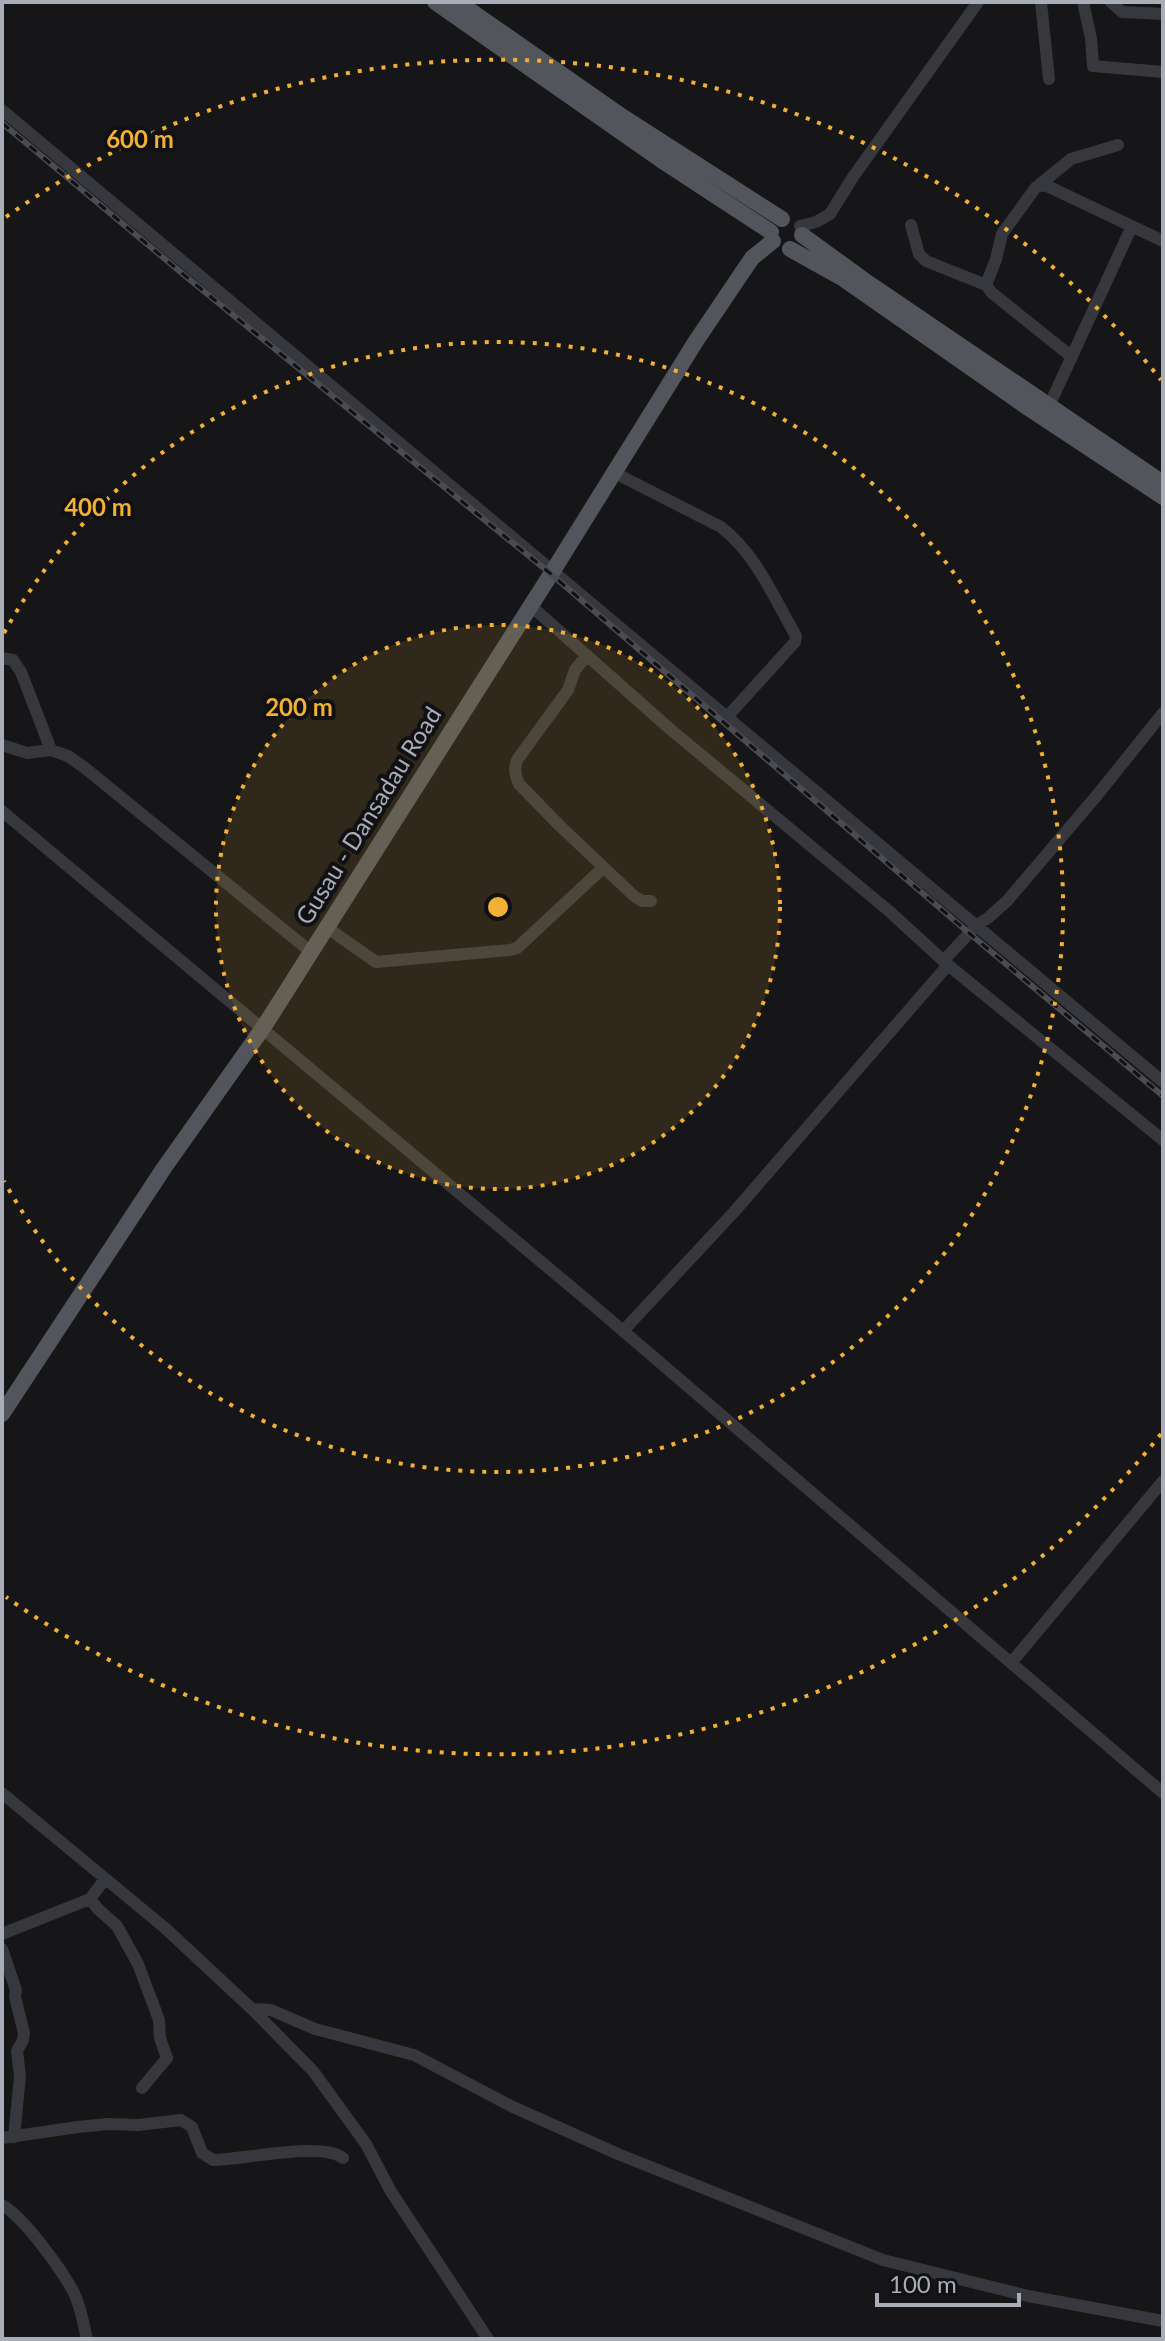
<svg xmlns="http://www.w3.org/2000/svg" width="1165" height="2341" viewBox="0 0 1165 2341" font-family="Lato,sans-serif">
  <style>
    .lines { fill: none; stroke-linecap: round; stroke-linejoin: round }
    .minor { stroke: #37383d; stroke-width: 12 }
    .major { stroke: #53555c; stroke-width: 16 }
    .rail-casing { stroke: #4a4c52; stroke-width: 6 }
    .rail { stroke: #111113; stroke-width: 3; stroke-dasharray: 9; stroke-linecap: butt }
    .ring { fill: none; stroke: #f2b134; stroke-width: 4; stroke-dasharray: 4 8 }
    .labels { text-anchor: middle; stroke-width: 8; stroke-linejoin: round; paint-order: stroke }
    .street-label { font-size: 24px; fill: #a8adb8; stroke: #111113 }
    .centre { fill: #f2b134; stroke: #111113; stroke-width: 4 }
    .ring-label { font-size: 24px; text-anchor: middle; font-weight: bold; fill: #f2b134; stroke: #111113; stroke-width: 8; stroke-linejoin: round; paint-order: stroke }
  </style>
  <rect width="100%" height="100%" fill="#161618"/>
  <g class="lines">
    <path class="minor" d="M1041,2L1049,79
      M1083,2L1091,38L1093,66L1163,72
      M1111,2L1122,12L1163,14
      M2,110L1163,1082
      M1038,186L1071,159L1118,145
      M911,225L919,254L926,261L986,285
      M800,226L816,222L830,214L853,177L978,2
      M1072,357L992,293L986,285L996,259L1002,234L1036,187L1045,185L1163,241
      M1049,406L1132,226
      M615,473L721,527C756,554 774,598 796,636L795,642L727,717
      M531,606L670,729L889,911L948,965L1163,1140
      M587,655L575,670L568,690L517,760C514,769 515,775 519,784L560,826L634,896L642,901H651
      M2,658L13,660L21,672L51,750L27,753L2,745
      M51,750L68,756L85,768L311,952
      M2,811L594,1306L1163,1793
      M326,927L376,962L510,950L517,948L603,868
      M943,961L977,925L988,918L1007,901L1098,794L1163,713
      M623,1331L734,1212L948,965
      M1011,1663L1163,1481
      M2,1793L165,1928L252,2009L313,2071L366,2144L390,2190L488,2339
      M90,1899L98,1909L117,1926L138,1964L159,2020L160,2038L167,2058L142,2088
      M2,1934L90,1899L105,1879
      M2,1949L16,1990L15,1997L24,2033L23,2040L17,2051L20,2076L14,2137
      M252,2009L271,2010L315,2029L414,2055L513,2107L618,2154L883,2260L1028,2296L1163,2321
      M2,2138L78,2127L108,2124L138,2125L181,2120L192,2127L202,2153L213,2160C242,2160 322,2141 343,2158
      M2,2205C23,2216 61,2269 73,2291C81,2306 83,2323 87,2339"/>
    <path class="major" d="M435,2L661,160L771,232
      M458,2L623,117L782,219
      M802,235L864,280L1163,483
      M790,249L842,278L1024,405L1163,497
      M2,1414L164,1168L263,1028L551,574L696,341L752,258L773,241"/>
    <defs>
      <path id="rail" d="M2,123L189,279L551,574L969,933L1163,1096"/>
    </defs>
    <use href="#rail" class="rail-casing"/>
    <use href="#rail" class="rail"/>
  </g>
  <circle cx="498" cy="907" r="282" fill="#f2b134" fill-opacity=".12"/>
  <g class="ring">
    <circle cx="498" cy="907" r="282"/>
    <path d="M4 633A565 565 0 1 1 4 1181"/>
    <path d="M1161 1434A847 847 0 0 1 6 1597M6 217A847 847 0 0 1 1161 380"/>
  </g>
  <g class="labels">
    <g class="street-label">
      <text transform="translate(369 816) rotate(-58)" y="8">Gusau - Dansadau Road</text>
    </g>
  </g>
  <circle cx="498" cy="907" r="12" class="centre"/>
  <g class="ring-label">
    <text x="140" y="148">600 m</text>
    <text x="98" y="516">400 m</text>
    <text x="299" y="716">200 m</text>
  </g>
  <rect width="1165" height="2341" fill="none" stroke="#a8adb8" stroke-width="8"/>
  <path d="M877 2293v12h142v-12" fill="none" stroke="#a8adb8" stroke-width="4"/>
  <text x="889" y="2293" font-size="24" fill="#a8adb8" stroke="#111113" stroke-width="6" paint-order="stroke">100 m</text>
</svg>
